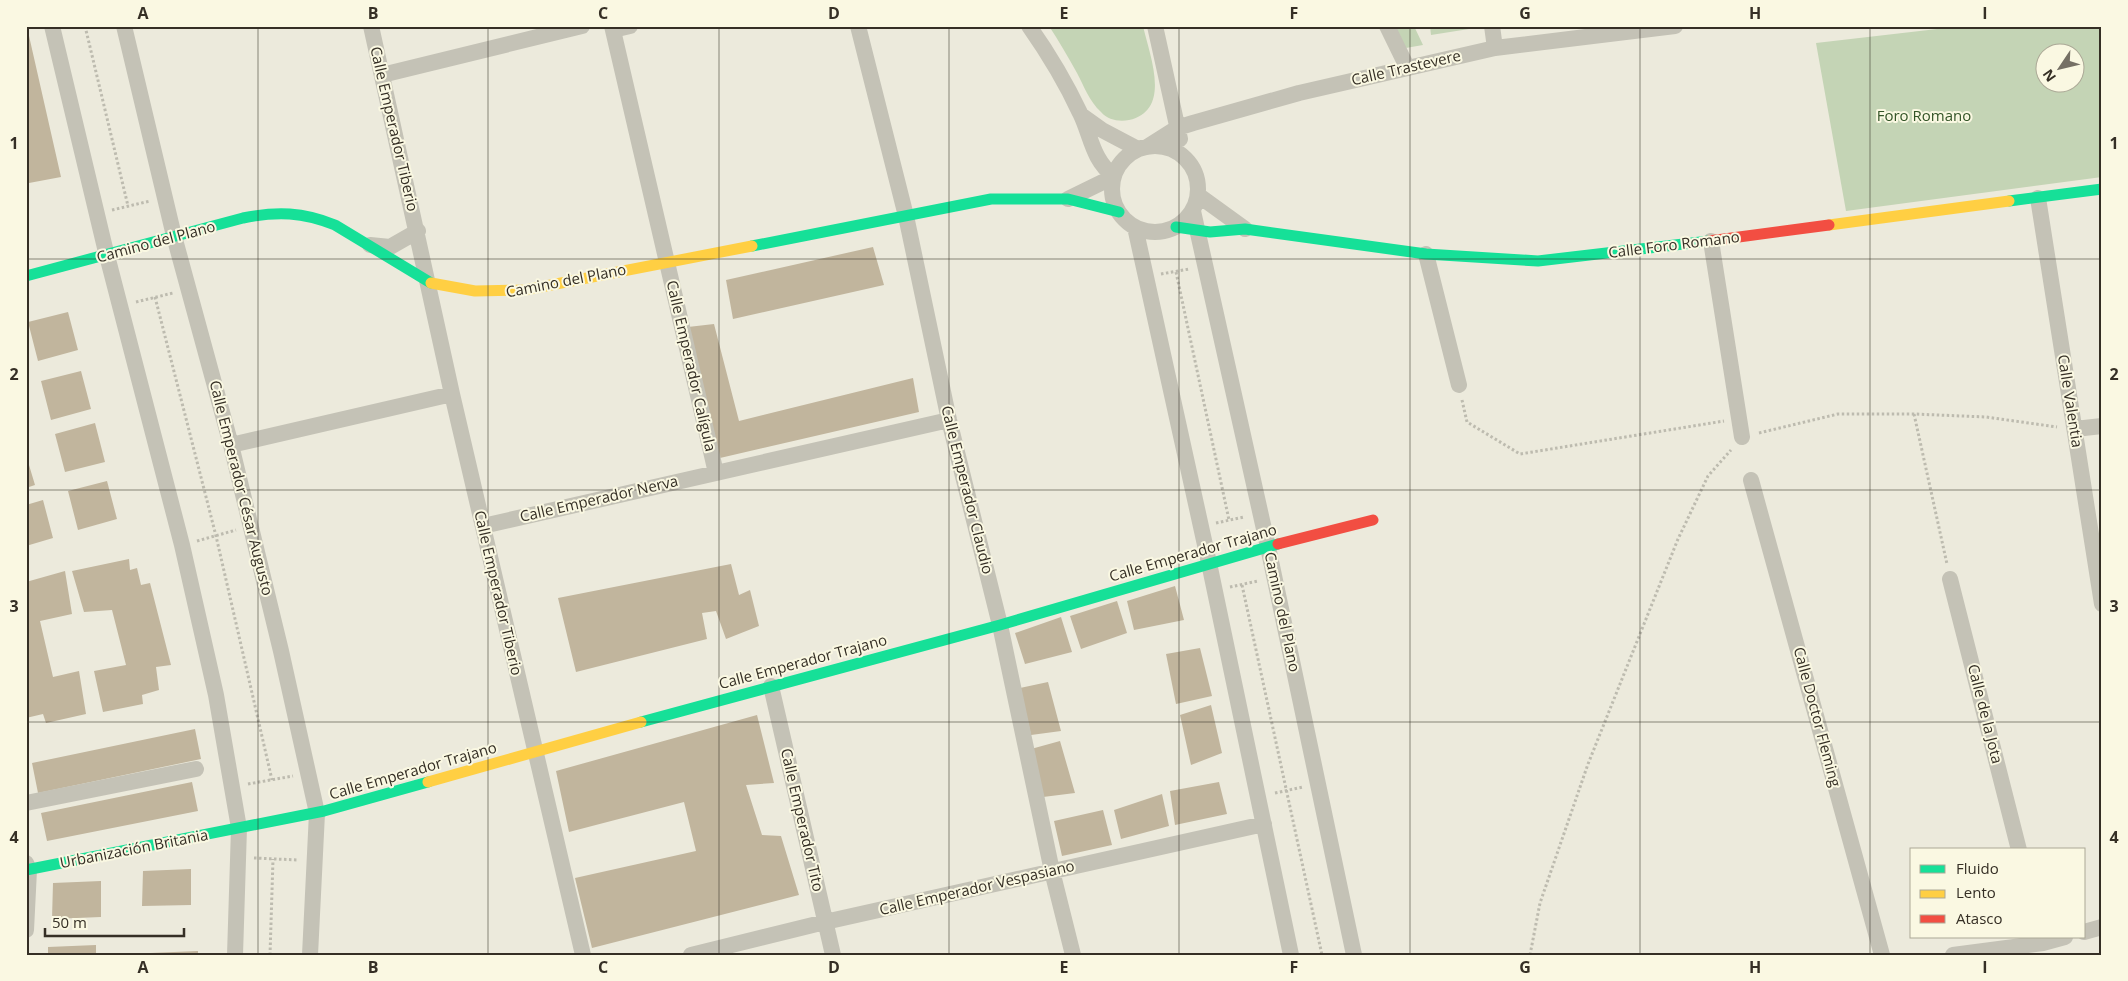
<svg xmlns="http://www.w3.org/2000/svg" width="2128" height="981" viewBox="0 0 2128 981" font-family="'Open Sans',sans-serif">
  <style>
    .green { fill: #c4d4b5; fill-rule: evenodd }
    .building { fill: #c1b59d }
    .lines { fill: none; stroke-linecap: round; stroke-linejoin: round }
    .path { stroke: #bdbbaf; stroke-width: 3; stroke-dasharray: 2.5 2.5; stroke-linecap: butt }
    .street { stroke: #c4c2b6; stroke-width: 16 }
    .fast { stroke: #16e098; stroke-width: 11 }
    .slow { stroke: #ffcf43; stroke-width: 11 }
    .jam { stroke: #f24e42; stroke-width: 11 }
    .grid { fill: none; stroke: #352f25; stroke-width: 1; stroke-opacity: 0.55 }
    .labels { text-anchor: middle; stroke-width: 4; stroke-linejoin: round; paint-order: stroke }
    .street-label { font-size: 15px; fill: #352f25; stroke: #faf8e2 }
    .park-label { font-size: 15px; fill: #335427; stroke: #faf8e2 }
    .neatline { fill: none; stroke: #352f25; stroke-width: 2 }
    .grid-label { font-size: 16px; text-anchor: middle; font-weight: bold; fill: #352f25 }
  </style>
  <rect width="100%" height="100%" fill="#eceadc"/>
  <path class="green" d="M1049,26H1143C1149,54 1173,110 1129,120C1119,122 1108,120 1101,112C1089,101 1084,86 1077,73C1068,57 1059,41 1049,26Z
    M1389,26H1414L1423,45L1400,49Z
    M1430,26H1468L1469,29L1431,35Z
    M1963,26H2102V177L1846,211L1816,43ZM2046,52H2076V82H2046Z"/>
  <path class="building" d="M27,27L61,177L29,183L26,171Z
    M873,247L884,285L733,319L726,280Z
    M68,312L78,350L38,361L28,322Z
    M714,324L739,421L913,378L919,412L720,458L688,327Z
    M81,371L91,409L51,420L41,381Z
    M95,423L105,462L65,472L55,434Z
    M26,455L35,485L26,488Z
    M107,481L117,519L78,530L68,491Z
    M43,500L53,538L26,546V505Z
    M129,559L130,570L137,568L141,585L150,583L171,665L156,667L159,690L142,695L143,704L103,712L94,671L126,665L112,610L84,612L72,571Z
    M731,564L739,595L750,590L759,626L726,639L716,611L702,613L707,639L576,672L558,598Z
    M65,571L72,614L40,621L53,677L79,671L86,714L46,723L43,714L26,718V582Z
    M1175,586L1184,620L1134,630L1127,601Z
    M1117,601L1127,633L1081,649L1070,616Z
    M1061,617L1072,652L1025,664L1015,633Z
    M1200,648L1212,696L1176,704L1166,654Z
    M1048,682L1061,731L1031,735L1020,688Z
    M1211,705L1222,753L1191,765L1180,715Z
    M757,715L774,783L746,785L762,835L781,836L799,895L592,948L575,878L696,851L684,802L569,832L556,771Z
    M195,729L201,759L38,793L32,763Z
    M1060,741L1075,793L1043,797L1031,749Z
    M192,782L198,811L47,841L41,813Z
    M1219,782L1227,814L1175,825L1170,791Z
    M1162,794L1169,826L1121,839L1114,810Z
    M1103,810L1112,845L1062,856L1054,821Z
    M191,869V905L142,906L143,871Z
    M101,881V917L52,919L53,883Z
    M96,945V955H48V947Z
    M198,951V955H150V953Z"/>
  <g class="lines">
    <path class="path" d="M85,26L128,206
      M112,210L150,201
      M1176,272L1229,520
      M1161,274L1189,269
      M155,297L216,536L272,780
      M136,302L173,293
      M1462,400L1467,422L1520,454L1724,421
      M1914,414L1947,564
      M1759,433L1838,414H1914L1986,417L2057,427
      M1216,523L1244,517
      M197,541L236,530
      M1242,585L1322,955
      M1230,587L1258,581
      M248,784L293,776
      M1275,793L1303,787
      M254,858L298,860
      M270,955L273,859
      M1530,955L1540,903L1588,764L1678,539L1708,476L1731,450"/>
    <path class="street" d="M52,26L105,248L182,545L216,695L239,828L235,955
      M124,26L174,236L231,445L281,651L317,813L310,955
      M371,26L452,394L583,955
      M612,26L716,473
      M858,26L906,216L949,420L1000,625L1052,871L1073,955
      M1029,26C1048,53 1066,83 1080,113C1091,135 1092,160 1114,176
      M1155,26L1180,139
      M1387,26L1407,67
      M1492,26L1495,48
      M613,30L630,26
      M382,75L582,26
      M1081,115L1102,130L1138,149
      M1112 189a43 43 0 1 1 86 0a43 43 0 1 1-86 0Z
      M1147,147L1177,128L1193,123L1299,93L1495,48L1675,26
      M1198,195L1245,229
      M2038,198L2102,604
      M1068,199L1113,177
      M1193,211L1268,547L1354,955
      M1135,227L1209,563L1291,955
      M1711,241L1742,437
      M370,245L390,247L418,231
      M1426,254L1459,385
      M2075,429L2102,426
      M231,445L452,394
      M1751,480L1882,955
      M483,526L949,420
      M1950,579L2019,850
      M771,686L833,955
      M26,803L196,769
      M26,863L29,870L26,930
      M2084,932L2102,927
      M691,955L825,922L1264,824
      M1953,955L2043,943L2065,937"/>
    <path class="fast" d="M2009,201L2102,189
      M1176,227L1210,232L1245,229L1426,254L1538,261L1709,241
      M752,246L991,199H1068L1119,212
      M26,276L243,218C277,211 303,212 335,225L431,283
      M641,722L1000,625L1278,544
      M26,870L324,811L428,782"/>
    <path class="slow" d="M1829,225L2009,201
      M431,283L475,291L525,290L752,246
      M428,782L641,722"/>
    <path class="jam" d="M1709,241L1829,225
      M1278,544L1373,520"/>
  </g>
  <path class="grid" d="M258,26V955M488,26V955M719,26V955M949,26V955M1179,26V955M1410,26V955M1640,26V955M1870,26V955M26,259H2102M26,490H2102M26,722H2102"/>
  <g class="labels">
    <g class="street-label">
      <text transform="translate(1406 68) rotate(-13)" y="5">Calle Trastevere</text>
      <text transform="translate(394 129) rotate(77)" y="5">Calle Emperador Tiberio</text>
      <text transform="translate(156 242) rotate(-15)" y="5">Camino del Plano</text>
      <text transform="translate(1674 245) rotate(-7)" y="5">Calle Foro Romano</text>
      <text transform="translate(566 281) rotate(-11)" y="5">Camino del Plano</text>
      <text transform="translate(691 366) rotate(77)" y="5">Calle Emperador Calígula</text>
      <text transform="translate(2070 401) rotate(81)" y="5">Calle Valentia</text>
      <text transform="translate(241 488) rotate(76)" y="5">Calle Emperador César Augusto</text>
      <text transform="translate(967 490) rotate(76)" y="5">Calle Emperador Claudio</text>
      <text transform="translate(599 499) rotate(-13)" y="5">Calle Emperador Nerva</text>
      <text transform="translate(1193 553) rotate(-16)" y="5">Calle Emperador Trajano</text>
      <text transform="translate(498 593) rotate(77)" y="5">Calle Emperador Tiberio</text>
      <text transform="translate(1282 612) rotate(78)" y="5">Camino del Plano</text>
      <text transform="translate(803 662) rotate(-15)" y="5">Calle Emperador Trajano</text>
      <text transform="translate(1985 714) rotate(76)" y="5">Calle de la Jota</text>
      <text transform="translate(1817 717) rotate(75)" y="5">Calle Doctor Fleming</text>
      <text transform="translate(413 771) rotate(-16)" y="5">Calle Emperador Trajano</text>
      <text transform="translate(802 820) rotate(77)" y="5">Calle Emperador Tito</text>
      <text transform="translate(134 849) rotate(-11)" y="5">Urbanización Britania</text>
      <text transform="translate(977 888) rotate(-13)" y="5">Calle Emperador Vespasiano</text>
    </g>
    <g class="park-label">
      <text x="1924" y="121">Foro Romano</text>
    </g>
  </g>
  <rect width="2128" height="981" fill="none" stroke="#faf8e2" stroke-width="55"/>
  <rect x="1910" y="848" width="175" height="90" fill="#faf8e2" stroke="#aba896"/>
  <rect x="1920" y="865" width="25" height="8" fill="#16e098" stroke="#aba896"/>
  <text x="1956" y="874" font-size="15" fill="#352f25">Fluido</text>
  <rect x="1920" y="890" width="25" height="8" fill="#ffcf43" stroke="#aba896"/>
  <text x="1956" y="898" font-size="15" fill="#352f25">Lento</text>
  <rect x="1920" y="915" width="25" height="8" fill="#f24e42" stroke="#aba896"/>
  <text x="1956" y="924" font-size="15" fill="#352f25">Atasco</text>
  <g transform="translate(2060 68) rotate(235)"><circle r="24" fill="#faf8e2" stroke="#aba896"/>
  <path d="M0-4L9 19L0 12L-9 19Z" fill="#757065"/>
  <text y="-8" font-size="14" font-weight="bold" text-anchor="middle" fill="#352f25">N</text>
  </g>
  <path d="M45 928v8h139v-8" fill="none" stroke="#352f25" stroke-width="2.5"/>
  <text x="52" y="928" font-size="15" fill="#352f25" stroke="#faf8e2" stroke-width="4" paint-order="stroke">50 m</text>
  <rect x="28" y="28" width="2072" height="926" class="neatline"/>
  <g class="grid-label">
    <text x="143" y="19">A</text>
    <text x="373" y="19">B</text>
    <text x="603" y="19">C</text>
    <text x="834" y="19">D</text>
    <text x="1064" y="19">E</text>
    <text x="1294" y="19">F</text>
    <text x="1525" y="19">G</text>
    <text x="1755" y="19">H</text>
    <text x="1985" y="19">I</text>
    <text x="14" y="149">1</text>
    <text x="2114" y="149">1</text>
    <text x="14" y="380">2</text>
    <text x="2114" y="380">2</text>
    <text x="14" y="612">3</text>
    <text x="2114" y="612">3</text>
    <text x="14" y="843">4</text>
    <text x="2114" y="843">4</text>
    <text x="143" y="973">A</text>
    <text x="373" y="973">B</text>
    <text x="603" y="973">C</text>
    <text x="834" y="973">D</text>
    <text x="1064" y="973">E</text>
    <text x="1294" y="973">F</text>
    <text x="1525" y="973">G</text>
    <text x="1755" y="973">H</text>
    <text x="1985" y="973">I</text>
  </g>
</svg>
